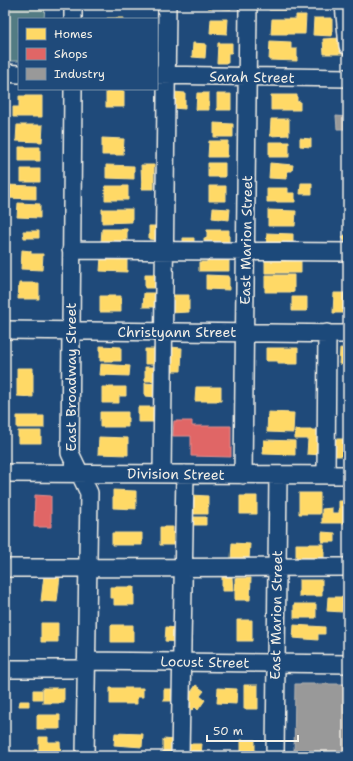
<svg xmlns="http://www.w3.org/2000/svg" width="353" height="761" viewBox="0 0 353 761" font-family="'Shantell Sans',sans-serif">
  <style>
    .green { fill: #537c83; stroke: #a4b6b6 }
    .homes { fill: #ffd966; stroke: #fce08d }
    .shops { fill: #e06666; stroke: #e6908d }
    .industry { fill: #999; stroke: #b4b3b1 }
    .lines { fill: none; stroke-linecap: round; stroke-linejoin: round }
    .minor-casing { stroke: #f4f1e8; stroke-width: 20 }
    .minor { stroke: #1f4a7a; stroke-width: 17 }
    .labels { text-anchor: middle; stroke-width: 4; stroke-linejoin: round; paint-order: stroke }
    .street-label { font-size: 14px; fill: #f4f1e8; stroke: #1f4a7a }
  </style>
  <rect width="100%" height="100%" fill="#1f4a7a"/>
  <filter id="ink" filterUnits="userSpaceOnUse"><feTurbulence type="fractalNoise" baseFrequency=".025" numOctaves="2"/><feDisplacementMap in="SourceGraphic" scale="8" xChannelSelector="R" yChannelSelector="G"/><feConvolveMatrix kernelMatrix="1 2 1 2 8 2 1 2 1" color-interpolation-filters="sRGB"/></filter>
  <g filter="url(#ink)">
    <path class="green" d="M5,5H45L44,19H19V61H5Z"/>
    <path class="homes" d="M104,5H136V8H104Z
      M208,5H231V9L208,8Z
      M269,5H300V10H269Z
      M296,15H306L305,34H271L272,19H296Z
      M107,18H124V19H107Z
      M314,18H332V36L313,35Z
      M211,19H228L227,34L210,33Z
      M341,38L342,54H324L323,39Z
      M270,41L291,42V49H297V61L269,60Z
      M193,43L206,44L205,58L192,57Z
      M218,43H232V53H228V63H217Z
      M106,91H124V107H106Z
      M173,92L185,93V109L172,108Z
      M197,93H209V110H196Z
      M217,94H231V110H217Z
      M271,95H297V102L300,101V110H271Z
      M19,96H42V117H13V107H19Z
      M271,119H289V135L270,136Z
      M214,123L233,124V137H214Z
      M17,125H43L42,142L16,141Z
      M102,138L124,139L123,155H102Z
      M300,138L311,139V147L300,146Z
      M209,141H228L227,157H208Z
      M269,142H289V157H269Z
      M19,147H40V161H19Z
      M208,163H225V177H208Z
      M270,163L293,165L292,171H287V179L269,178Z
      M106,165L134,166V179L106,178Z
      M141,165H154V189H142Z
      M21,169H40V182H21Z
      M301,183H312V194H300Z
      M5,185L36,186V199L5,198Z
      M105,186H128V200H105Z
      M209,186H226V201H209Z
      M267,188H288V193H295V202H267Z
      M18,203L40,204V218L17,217Z
      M213,208L230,209L229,220L212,218Z
      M102,209H132V222L102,223Z
      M268,210L296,211L295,226H268Z
      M149,226H161V240L149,239Z
      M102,229H127V243H101Z
      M207,230H229V245H204V238H207Z
      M23,231H39V238H24Z
      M267,233L293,234V248L266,247Z
      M348,233V247L342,237Z
      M183,238H194V245H183Z
      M22,250L31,251V254H43L42,270L21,269Z
      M207,254H229V271H199V262H207Z
      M101,256L127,257V272L100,271Z
      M265,256H301V273H265Z
      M145,274H160V288H145Z
      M206,275L229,276V290L206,289Z
      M265,275H294V292H265Z
      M19,283H39V299H18Z
      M144,293H159L158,307H143Z
      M334,293H348V313H333Z
      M169,295H189V312L170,313Z
      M100,296H121V312H100Z
      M292,297H307V311H292Z
      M100,346L121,347V361H100Z
      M170,347L182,348L181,371H168Z
      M266,348H298V364H278V361H266Z
      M340,348L348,349V365L339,364Z
      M145,349H160V364H145Z
      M101,364L130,366L129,376L100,375Z
      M145,367H156L155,381H145Z
      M17,368H33V397L17,396Z
      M145,383L158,384L157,397L145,396Z
      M102,387H126V396H119V403H102Z
      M196,387H221V401H195Z
      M138,407H153V422H138Z
      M100,412H128V427H100Z
      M268,412L294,413L293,433L267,432Z
      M17,416H44V428H17Z
      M295,430H322L321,455L307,454L308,439H295Z
      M18,431H41V443H18Z
      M99,437L128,438V455L98,454Z
      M334,439H346V456H334Z
      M264,440L295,441V455L263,454Z
      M113,490L136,491V509L113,508Z
      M299,493H320V514H299Z
      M191,495L208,496V514H190Z
      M240,496H257V514H240Z
      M339,501H348V523H322V509L332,508V513H339Z
      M193,517H206V525H193Z
      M160,527H173V545H160Z
      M322,532L335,533V542H322Z
      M112,533H142V545H112Z
      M232,543L250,544L249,560L231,559Z
      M296,544H324V560H296Z
      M44,575L60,576L57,602L41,601Z
      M222,577H232L233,591H222Z
      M235,578H251L250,600H235Z
      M299,580H322V596H299Z
      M110,587H134V605H114V598H110Z
      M328,597H343L342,612L327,611Z
      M294,604H316V618H294Z
      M237,620H252V641H237Z
      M41,623H58V642H41Z
      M111,625H133V642H111Z
      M294,625L325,627V634H318V640L293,638Z
      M166,627L177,628V642L165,641Z
      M346,631H348V646H345Z
      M196,685L204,691L200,696L205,700L198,710L195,707L192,710L189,708L191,705L185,701Z
      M244,685H258V709H244Z
      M43,688H64V703H43Z
      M110,688H143V697H137V704H110Z
      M218,688L237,689L236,704L217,703Z
      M164,689H177V701H164Z
      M33,690H42V699H33Z
      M20,701H29V706H19Z
      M37,715H60V729H37Z
      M115,733L143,734L142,747L114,745Z
      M39,737H48V742H60L61,756H35V750H39Z
      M163,739L175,740V754H163Z
      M241,740H255V752H241Z
      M189,744H202L201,755L188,754Z"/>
    <path class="shops" d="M174,421H192V426H231V457L191,456V436H173Z
      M35,495L51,496V527H34Z"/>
    <path class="industry" d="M336,116L348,117V129H337Z
      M295,684H348V756H294Z"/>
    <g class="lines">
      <defs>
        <path id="minor" d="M344,5L348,46
          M73,19V5
          M5,73L19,74
          M157,75L348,78
          M73,89L70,453L89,493L85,756
          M71,250L348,252
          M5,330L348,334
          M5,473L348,475
          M162,474L167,5
          M243,475L248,5
          M326,475L327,333
          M5,568L348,567
          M86,661L348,664
          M5,669H86
          M180,756L185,474
          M275,756L278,475"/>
      </defs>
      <use href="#minor" class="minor-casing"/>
      <use href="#minor" class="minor"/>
    </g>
  </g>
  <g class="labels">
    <g class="street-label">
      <text transform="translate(252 77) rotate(1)" y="5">Sarah Street</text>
      <text transform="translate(246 240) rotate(-89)" y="5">East Marion Street</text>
      <text x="177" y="337">Christyann Street</text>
      <text transform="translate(71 377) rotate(-90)" y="5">East Broadway Street</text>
      <text transform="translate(176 474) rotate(1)" y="5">Division Street</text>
      <text transform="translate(276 615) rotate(-89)" y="5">East Marion Street</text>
      <text transform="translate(205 662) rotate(1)" y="5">Locust Street</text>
    </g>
  </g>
  <rect width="353" height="761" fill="none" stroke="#1f4a7a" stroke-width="20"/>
  <rect x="10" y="10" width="333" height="741" fill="none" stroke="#f4f1e8" stroke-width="1.5" filter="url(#ink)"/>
  <rect x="18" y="18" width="140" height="72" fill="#1f4a7a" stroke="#748da6"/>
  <rect x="26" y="28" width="20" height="12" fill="#ffd966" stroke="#748da6"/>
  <text x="54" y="38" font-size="12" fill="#f4f1e8">Homes</text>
  <rect x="26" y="48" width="20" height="12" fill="#e06666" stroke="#748da6"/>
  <text x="54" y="58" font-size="12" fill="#f4f1e8">Shops</text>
  <rect x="26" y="68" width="20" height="12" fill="#999999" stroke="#748da6"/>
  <text x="54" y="78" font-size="12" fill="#f4f1e8">Industry</text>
  <path d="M207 735v6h91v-6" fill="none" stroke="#f4f1e8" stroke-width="2"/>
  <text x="213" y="735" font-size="12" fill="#f4f1e8" stroke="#1f4a7a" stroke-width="3" paint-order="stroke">50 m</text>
</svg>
